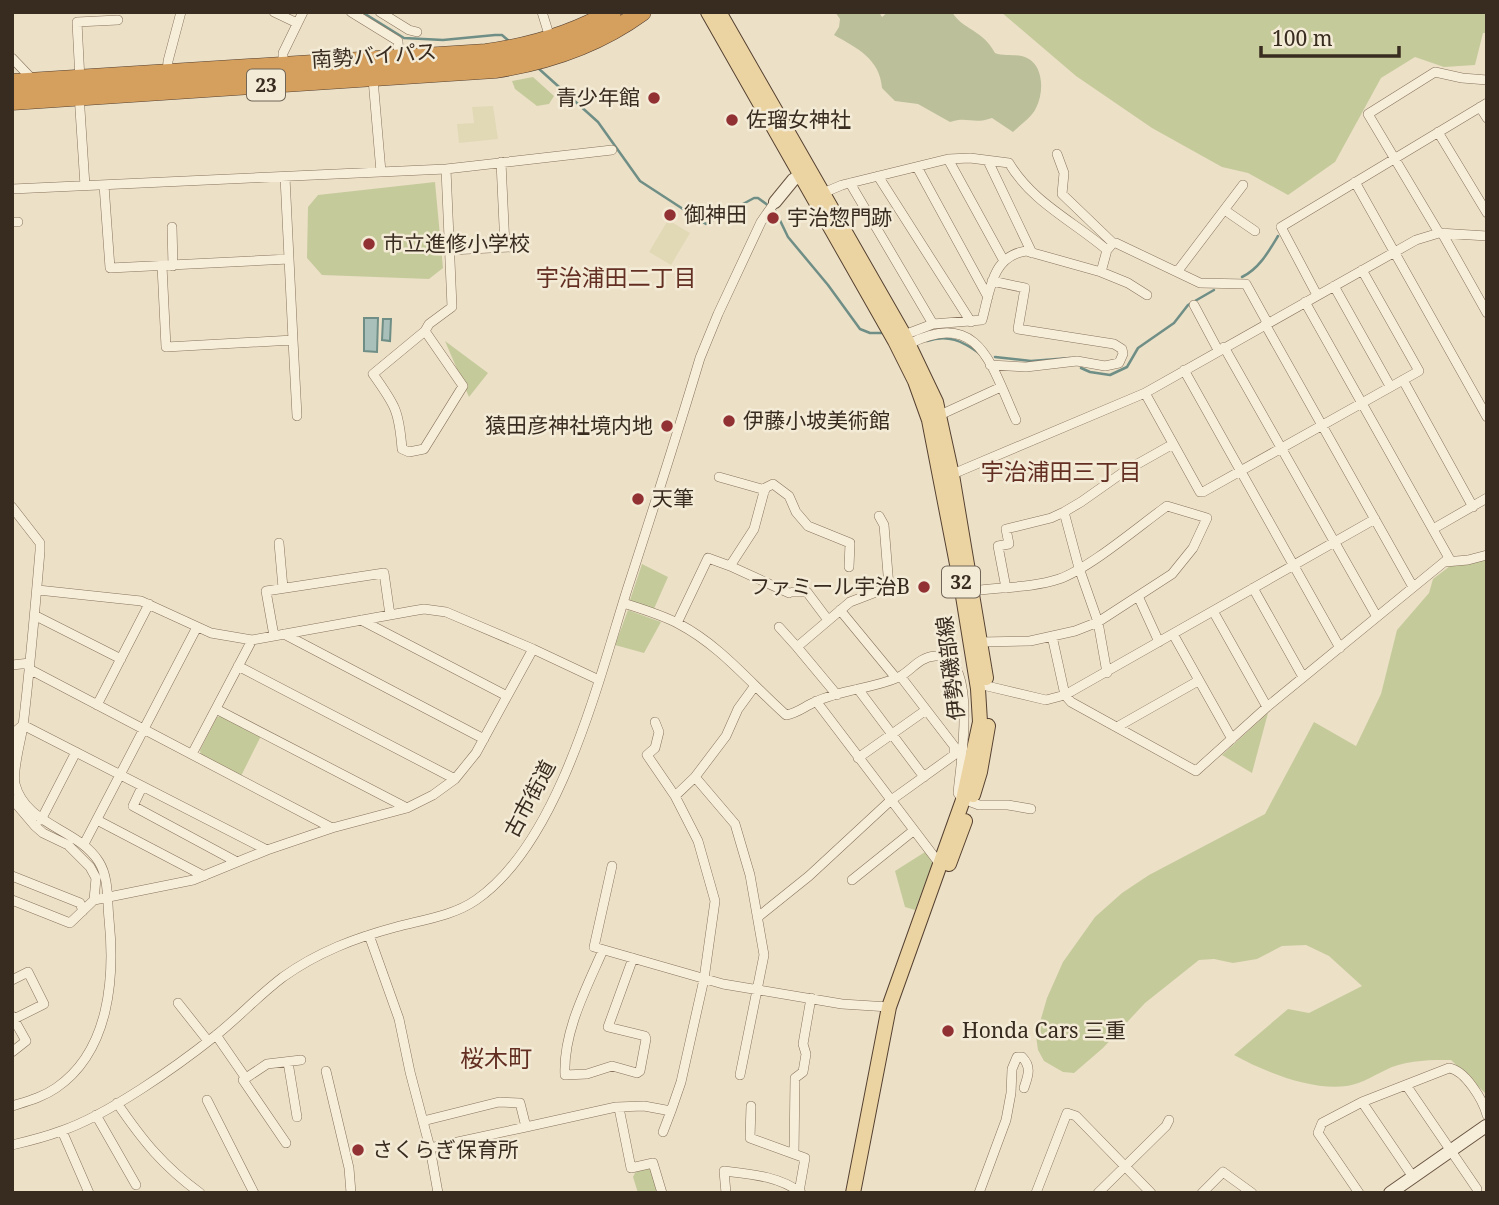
<svg xmlns="http://www.w3.org/2000/svg" width="1499" height="1205" viewBox="0 0 1499 1205" font-family="'Noto Serif','Noto Sans JP',serif">
  <style>
    .farmland { fill: #e1d9b5 }
    .green { fill: #c5ca9b }
    .cemetery { fill: #bbbf9a }
    .water { fill: #a8c0b9; stroke: #6f8e86; stroke-width: 2 }
    .lines { fill: none; stroke-linecap: round; stroke-linejoin: round }
    .stream { stroke: #6f8e86; stroke-width: 2.5 }
    .street-casing { stroke: #87735d; stroke-width: 10 }
    .secondary-casing { stroke: #685441; stroke-width: 14 }
    .primary-casing { stroke: #554131; stroke-width: 16 }
    .highway-casing { stroke: #554131; stroke-width: 19 }
    .street { stroke: #f7eeda; stroke-width: 9 }
    .secondary { stroke: #f7eeda; stroke-width: 12 }
    .primary { stroke: #ecd4a2; stroke-width: 14 }
    .highway { stroke: #d59f5e; stroke-width: 18 }
    .poi-dot { fill: #923133; stroke: #f4ebd6; stroke-width: 2.5 }
    .labels { text-anchor: middle; stroke-width: 5; stroke-linejoin: round; paint-order: stroke }
    .shield { fill: #f4ebd6; stroke: #706557; stroke-width: 2 }
    .shield-label { font-size: 19px; font-weight: bold; fill: #382b20 }
    .street-label { font-size: 21px; fill: #382b20; stroke: #f4ebd6 }
    .poi-label { font-size: 21px; fill: #382b20; stroke: #f4ebd6; text-anchor: start }
    .neighbourhood-label { font-size: 23px; fill: #622f22; stroke: #f4ebd6 }
    .quarter-label { font-size: 24px; fill: #622f22; stroke: #f4ebd6 }
  </style>
  <rect width="100%" height="100%" fill="#ece0c7"/>
  <path class="farmland" d="M493,106L498,139L459,143L457,124L474,123L472,107Z
    M668,220L690,233L671,265L649,252Z"/>
  <path class="green" d="M1001,12H1487V33H1483L1475,65L1444,67L1415,57L1381,78L1335,162L1288,195L1248,173L1222,167L1152,128L1076,76Z
    M533,77L554,96L549,104L537,106L515,89L512,81Z
    M435,182L443,268L429,279L322,275L307,258L308,207L318,195Z
    M445,341L488,373L469,397Z
    M1487,559V1095L1451,1060C1431,1060 1411,1060 1392,1067C1378,1073 1362,1084 1347,1086C1312,1091 1265,1072 1234,1055L1288,1009L1309,1013L1362,986L1329,956L1306,945L1282,946L1257,959L1233,963L1214,959L1199,960L1145,1003L1103,1048L1074,1073L1063,1072L1044,1061L1038,1050L1036,1036L1047,998L1063,962L1095,917L1122,893L1149,875L1265,814L1314,722L1356,746L1381,694L1397,630L1429,593L1433,579L1450,566Z
    M642,564L668,577L653,611L633,604L630,600Z
    M628,610L661,622L644,653L615,645Z
    M1268,713L1252,773L1222,755Z
    M221,716L261,736L241,776L201,755L200,750L217,717Z
    M925,852L933,862L915,910L905,907L895,871Z
    M648,1167L653,1170L659,1193H638L633,1177L636,1171Z"/>
  <path class="cemetery" d="M835,12H879L882,17L888,12H952C963,30 982,29 995,53C1005,57 1016,53 1027,58C1044,66 1044,93 1036,108C1032,117 1020,125 1013,132L992,118C973,125 968,116 950,122L918,104L895,101L882,88C880,59 857,48 834,35L839,27L840,19Z"/>
  <path class="water" d="M364,318H378L377,352L364,351Z
    M383,319H391L390,341L382,340Z"/>
  <g class="lines">
    <path class="stream" d="M362,12L404,38L443,40L495,35H502L510,42
      M538,68L598,122L640,181L706,224L754,198H758L769,206
      M775,210L788,237L828,285L860,329L870,333H883
      M1242,277C1259,269 1269,251 1278,236
      M927,341C948,334 962,341 979,353
      M995,357L1031,361L1070,358
      M1081,368L1090,372L1110,375L1127,367L1138,348L1174,323L1188,305L1214,290"/>
    <defs>
      <path id="street" d="M274,12L297,23
        M351,12L398,41L399,58
        M380,12L409,30L417,32
        M542,12L551,41
        M12,58L34,81
        M283,66V53L303,12
        M167,73L168,61L181,12
        M373,79L381,172
        M80,80L77,22L118,20
        M79,94L85,186
        M1480,107L1487,118
        M1438,132L1487,213
        M1057,154L1064,173L1062,194L1113,243
        M948,159L1004,261
        M988,161L1032,253
        M501,162L505,247
        M917,167L988,297
        M878,176L971,322
        M1355,182L1487,417
        M850,183L933,324
        M104,185L110,268L289,259
        M12,189L446,169L612,150
        M823,193L842,185L948,159L970,158L1009,163C1032,202 1073,221 1107,250
        M1226,211L1255,231
        M12,222H18
        M172,227L173,266
        M1439,233L1368,114L1435,72L1462,78L1487,80
        M1442,233L1487,313
        M451,250L511,247
        M162,266L166,347L293,340L285,177
        M1101,272L1128,283L1147,295
        M1177,272L1243,185
        M1334,286L1390,386
        M1317,295L1281,227L1487,103
        M1194,305L1218,350
        M1265,324L1413,587
        M425,331L463,386L424,449L409,452L402,449C399,410 395,405 373,374Z
        M425,331L429,324L452,307L446,169
        M904,335L933,324L982,320C990,292 991,256 1026,251L1101,272L1107,250L1113,243H1116L1200,283L1246,284L1267,322
        M293,340L297,416
        M909,344C980,307 992,368 1016,420
        M1224,347L1377,617
        M990,365L1026,367L1077,361L1105,366L1119,363L1123,354L1122,349L1114,344L1018,329L1025,288L992,281
        M1184,370L1340,648
        M1403,380L1473,507
        M1145,393L1200,492H1203L1419,371L1362,270
        M940,415L1001,387
        M948,476L1145,393L1416,240L1439,233L1487,236
        M719,477L765,490
        M12,507L40,543V551C35,610 30,668 23,726C21,740 12,771 15,784C26,826 78,828 99,862C109,878 107,900 109,919C115,977 110,1051 56,1088C43,1097 28,1101 12,1106
        M1064,512L1079,568L1098,622L1107,673
        M1433,529L1487,498
        M279,543L283,588
        M1445,562L1468,560L1487,555
        M730,566L789,593
        M1006,588L998,546L1009,544L1006,529L1051,518L1064,512L1081,502L1125,471L1173,444
        M1253,588L1303,677
        M38,590L141,601L211,633L252,640L412,611L424,609L446,612L533,649L599,680
        M973,591C1001,587 1031,588 1059,579C1090,568 1139,526 1167,506L1207,518L1193,548L1172,574L1098,622L1075,631L1030,641L981,642
        M793,592H807L828,620
        M1138,596L1159,642
        M623,603C642,609 662,615 679,624C721,646 751,684 786,715C798,713 805,706 815,702C841,689 873,689 899,677C911,671 919,657 935,656C980,652 960,768 958,793L962,799
        M840,610L896,678
        M1213,611L1267,707
        M36,616L121,659
        M361,620L507,696
        M677,623L708,558L730,566L754,529L765,488L773,484L789,496L796,512L808,526L850,543L849,567
        M779,627L797,647
        M284,634L484,739
        M1173,634L1232,739
        M274,636L266,591L384,573L390,615
        M1052,636L1065,695L1071,702L1196,771L1267,707L1449,558L1305,302
        M12,665L30,663
        M238,666L455,779
        M29,669L332,828
        M987,686L1046,700L1065,695L1375,519
        M858,689L924,777
        M837,695L797,647L850,602L889,587L884,525L879,516
        M816,701L939,863
        M97,705L149,604
        M216,709L407,808
        M655,722L659,732L655,748L647,755L675,796
        M1117,727L1198,681
        M12,752L17,730L23,725L267,850
        M192,754L252,640
        M858,758L926,710
        M695,777L735,824L750,875L764,955L740,1075
        M142,787L133,806L237,862
        M12,799L35,826L43,833L68,845L90,867L96,878L94,900
        M971,802L979,805H1008L1031,809
        M41,820L76,752
        M97,820L204,876
        M84,844L197,627
        M612,866L594,947L723,984L842,1004L889,1007
        M12,876L80,903L83,911
        M852,880L913,831
        M12,900L70,923L94,900L193,880L267,850L332,828L407,808L433,795L455,779L476,753L533,649
        M758,917L809,876L890,801L954,755V746L901,677
        M369,935L399,1019L410,1072L430,1148L438,1193
        M603,950C586,989 563,1032 565,1075L587,1074L612,1066L637,1073L640,1071L646,1039L645,1036L608,1027L633,958
        M12,980L28,972L44,1004L14,1019
        M178,1003L208,1041
        M12,1016L26,1041L12,1052
        M216,1035L245,1077
        M288,1062L297,1117
        M326,1071L349,1168L351,1193
        M1406,1085L1477,1189
        M207,1100L254,1193
        M1362,1102L1413,1177
        M117,1103C143,1141 163,1166 200,1193
        M751,1106L750,1138L794,1154
        M619,1108L631,1168L653,1163L662,1193
        M96,1115L136,1185
        M423,1121L499,1102L520,1103L526,1127L616,1107L644,1106L671,1111L681,1082L704,979L715,901L698,841L675,796L695,777L726,736L738,709L754,687
        M62,1131L89,1193
        M663,1132L671,1111
        M286,1143L243,1080L267,1064L301,1060
        M12,1145C29,1141 45,1137 61,1131C108,1115 176,1067 215,1036C238,1018 259,995 283,977C318,952 355,938 396,927C422,920 453,916 476,900C559,843 598,682 627,590C652,513 677,435 700,358L718,314L761,222L775,202
        M430,1148L526,1127
        M799,1192L805,1158L794,1154L795,1078L803,1072L806,1054L803,1044L811,998
        M726,1193L724,1171C750,1174 779,1176 801,1193
        M979,1193L1006,1120L1011,1093L1012,1069L1017,1057H1022C1032,1067 1028,1076 1024,1088
        M1036,1193L1067,1113L1076,1116L1151,1193
        M1098,1193L1166,1126L1169,1120
        M1202,1193L1223,1172L1252,1193
        M1359,1193L1318,1133L1322,1123L1362,1102L1449,1068C1465,1070 1483,1100 1487,1115"/>
      <path id="secondary" d="M775,202L793,180L806,171
        M1390,1193L1486,1126"/>
      <path id="primary" d="M708,12L895,341L915,381L929,420L962,590L978,689L980,722L963,800L889,1007L853,1193
        M719,12L904,335L936,402L952,475L986,678
        M973,795L980,772L988,726
        M949,864L965,821"/>
      <path id="highway" d="M12,83L486,53C529,47 574,34 612,12
        M12,101L495,69C548,61 598,44 642,12"/>
    </defs>
    <use href="#street" class="street-casing"/>
    <use href="#secondary" class="secondary-casing"/>
    <use href="#primary" class="primary-casing"/>
    <use href="#highway" class="highway-casing"/>
    <use href="#street" class="street"/>
    <use href="#secondary" class="secondary"/>
    <use href="#primary" class="primary"/>
    <use href="#highway" class="highway"/>
  </g>
  <g class="poi-dot">
    <circle cx="654" cy="98" r="7"/>
    <circle cx="732" cy="120" r="7"/>
    <circle cx="670" cy="215" r="7"/>
    <circle cx="773" cy="218" r="7"/>
    <circle cx="369" cy="244" r="7"/>
    <circle cx="729" cy="421" r="7"/>
    <circle cx="667" cy="426" r="7"/>
    <circle cx="638" cy="499" r="7"/>
    <circle cx="924" cy="587" r="7"/>
    <circle cx="948" cy="1031" r="7"/>
    <circle cx="358" cy="1150" r="7"/>
  </g>
  <g class="labels">
    <g class="shield">
      <rect x="247" y="69.5" width="38" height="31" rx="5"/>
      <rect x="942" y="566.5" width="38" height="31" rx="5"/>
    </g>
    <g class="shield-label">
      <text x="266" y="92">23</text>
      <text x="961" y="589">32</text>
    </g>
    <g class="street-label">
      <text transform="translate(374 56) rotate(-4)" y="7">南勢バイパス</text>
      <text transform="translate(951 668) rotate(-97)" y="7">伊勢磯部線</text>
      <text transform="translate(530 799) rotate(-62)" y="7">古市街道</text>
    </g>
    <g class="poi-label">
      <text x="640" y="105" text-anchor="end">青少年館</text>
      <text x="746" y="127">佐瑠女神社</text>
      <text x="684" y="222">御神田</text>
      <text x="787" y="225">宇治惣門跡</text>
      <text x="383" y="251">市立進修小学校</text>
      <text x="743" y="428">伊藤小坡美術館</text>
      <text x="653" y="433" text-anchor="end">猿田彦神社境内地</text>
      <text x="652" y="506">天筆</text>
      <text x="910" y="594" text-anchor="end">ファミール宇治B</text>
      <text x="962" y="1038">Honda Cars 三重</text>
      <text x="372" y="1157">さくらぎ保育所</text>
    </g>
    <g class="neighbourhood-label">
      <text x="616" y="286">宇治浦田二丁目</text>
      <text x="1061" y="480">宇治浦田三丁目</text>
    </g>
    <g class="quarter-label">
      <text x="496" y="1067">桜木町</text>
    </g>
  </g>
  <rect width="1499" height="1205" fill="none" stroke="#382b20" stroke-width="28"/>
  <path d="M1261 46v10h138v-10" fill="none" stroke="#382b20" stroke-width="3.5"/>
  <text x="1272" y="46" font-size="21" fill="#382b20" stroke="#f4ebd6" stroke-width="5" paint-order="stroke">100 m</text>
</svg>
